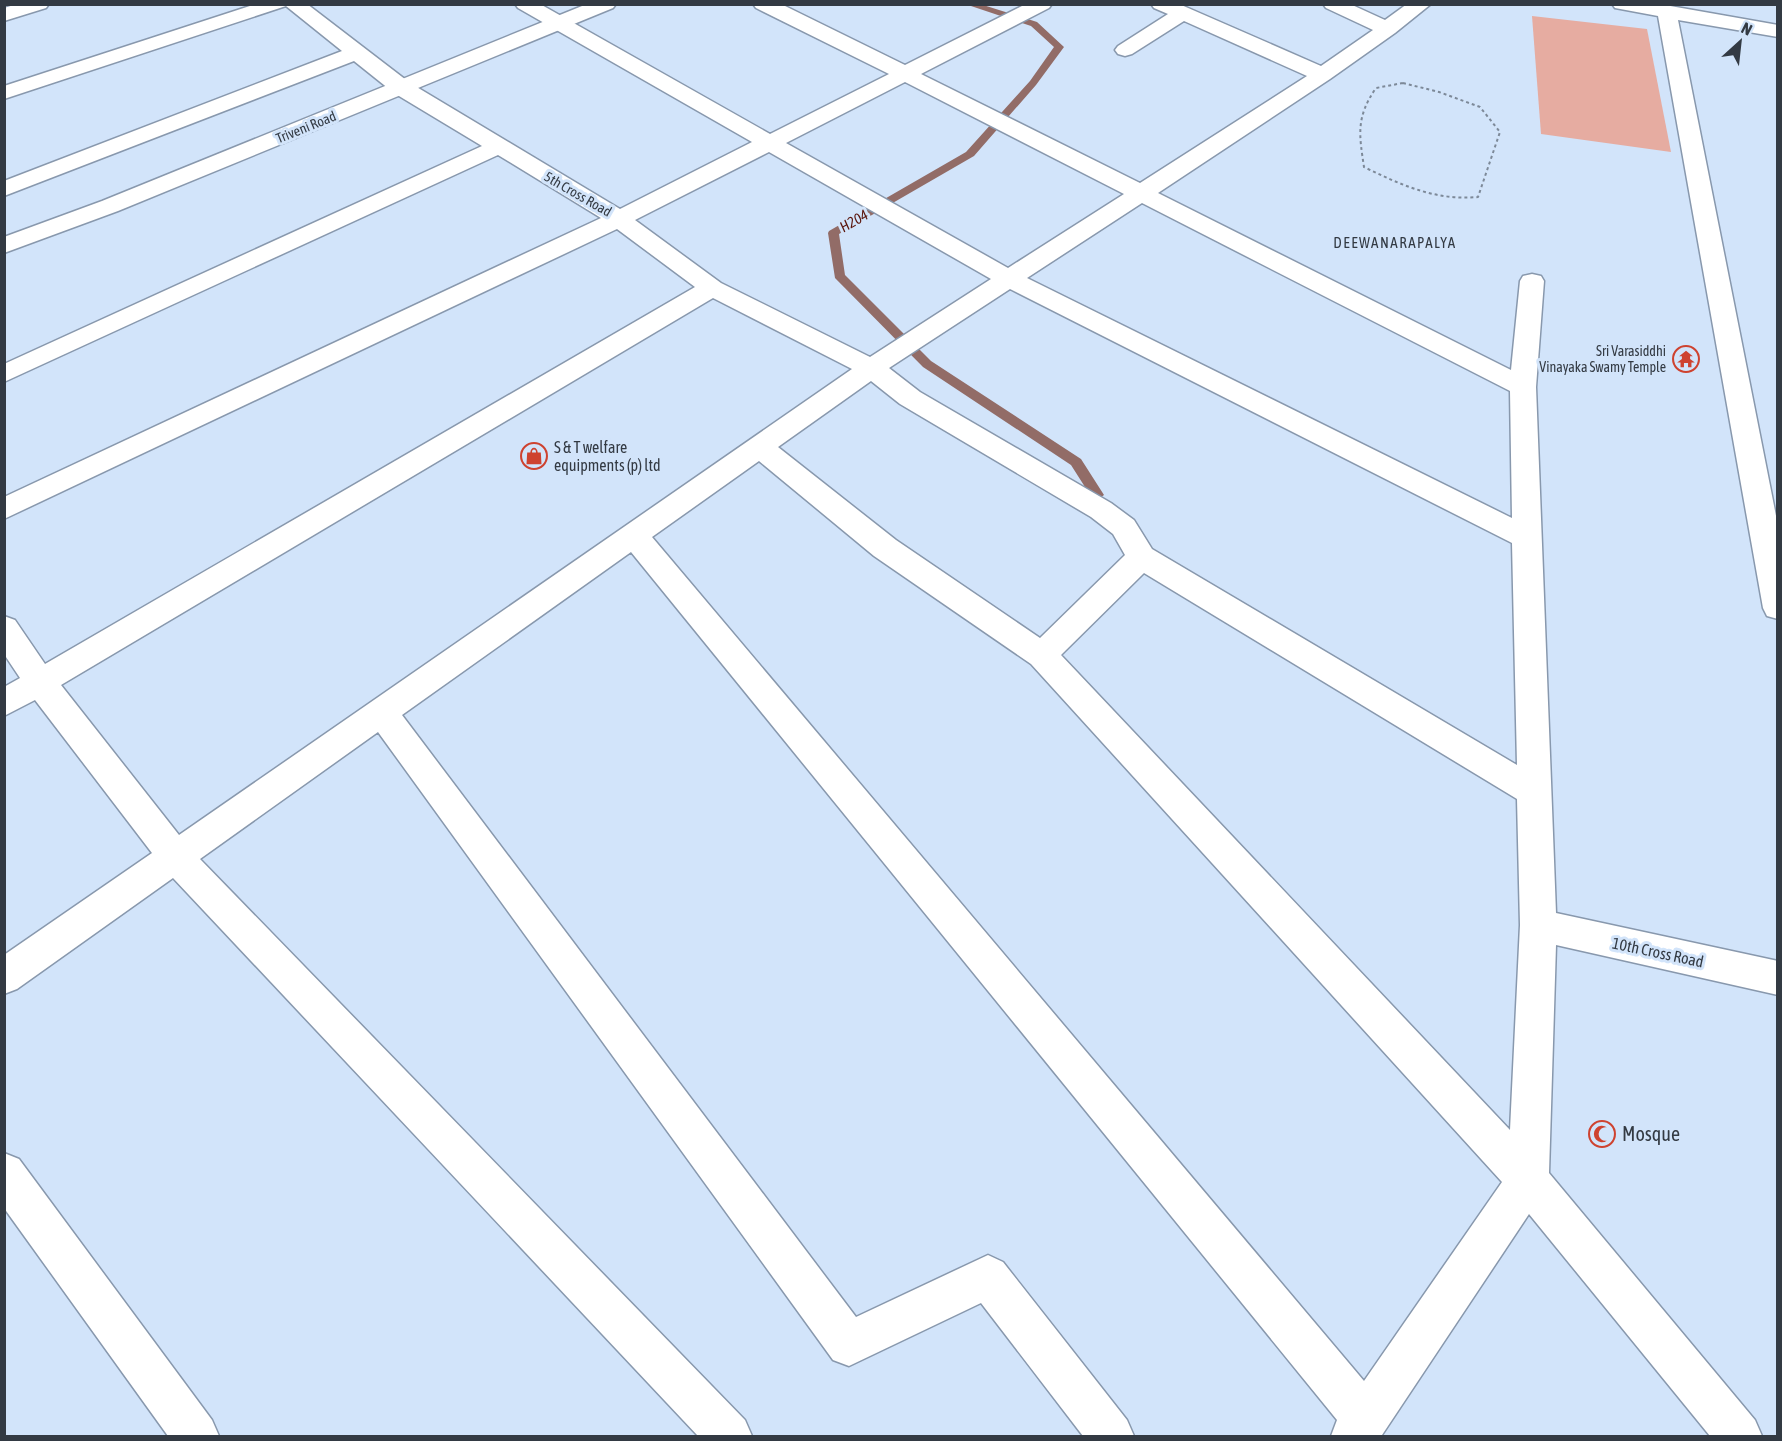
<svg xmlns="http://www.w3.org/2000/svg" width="1782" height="1441" viewBox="0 0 1782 1441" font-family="'Asap Condensed',sans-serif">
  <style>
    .green { fill: #e6aca1 }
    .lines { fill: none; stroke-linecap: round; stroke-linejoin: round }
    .stream { fill: #926c67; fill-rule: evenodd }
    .minor-casing { stroke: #8898ad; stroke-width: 3 }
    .tertiary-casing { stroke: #8898ad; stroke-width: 3 }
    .path { stroke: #7d8998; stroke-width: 2; stroke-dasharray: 3 3; stroke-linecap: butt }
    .minor { fill: #fff; fill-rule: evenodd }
    .tertiary { fill: #fff; fill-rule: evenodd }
    .labels { text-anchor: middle; stroke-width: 6; stroke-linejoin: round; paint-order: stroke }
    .far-street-label { font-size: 14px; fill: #333a43; stroke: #d2e4fa }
    .far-poi-label { font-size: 14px; fill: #333a43; stroke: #d2e4fa; text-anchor: end }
    .far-water-label { font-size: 15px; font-style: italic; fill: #59130a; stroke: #d2e4fa }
    .far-neighbourhood-label { font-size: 15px; letter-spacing: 1.5px; fill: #333a43; stroke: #d2e4fa }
    .poi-label { font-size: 16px; fill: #333a43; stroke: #d2e4fa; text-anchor: start }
    .street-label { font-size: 16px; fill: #333a43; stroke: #d2e4fa }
    .near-poi-label { font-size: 20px; fill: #333a43; stroke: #d2e4fa; text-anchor: start }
  </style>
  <rect width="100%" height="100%" fill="#d2e4fa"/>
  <path class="green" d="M1532,16L1647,29L1671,152L1541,134Z"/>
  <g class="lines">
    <path class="stream" d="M965,4H980L1037,22L1064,47L1036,85L974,156L839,234L845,275L931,361L1081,459L1104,495L1097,500L1092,498L1071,465L923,367L835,278L828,233L829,231L966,152L1030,81L1054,47L1031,26Z"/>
    <defs>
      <path id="minor" d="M17,4H49L46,8L4,21V8Z
        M256,4H307L410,83L620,209L752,142L518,8L515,4H540L770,134L889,74L756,8L753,4H781L905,65L1026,4H1052L1049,8L921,74L1140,183L1307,76L1184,21L1132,54L1125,56L1118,54L1115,50L1118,46L1168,14L1154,8L1151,4H1179L1321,66L1373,30L1326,8L1323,4H1350L1385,20L1407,4H1431L1395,33L1330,79L1158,193L1511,370L1520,281L1523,276L1532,274L1541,276L1544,281L1536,387L1556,913L1778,961V995L1556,945L1549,1173L1755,1420L1762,1436H1710L1529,1214L1382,1435L1331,1436L1337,1420L631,552L402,715L856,1317L988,1255L1003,1262L1127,1420L1134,1436H1083L981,1303L849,1366L833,1360L378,732L200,859L745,1420L752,1436H698L173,878L17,989L4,994V955L152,853L35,700L4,716V687L20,678L4,654V616L15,620L45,664L695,287L617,229L4,519V497L601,218L498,155L4,382V364L482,146L394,93L354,61L4,196V181L342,51L286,6L4,99V86ZM905,82L1124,194L1008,268L786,143ZM769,152L991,279L870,357L721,283L635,220ZM1142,203L1510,391L1512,518L1027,278ZM1010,289L1512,543L1517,765L1152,549L1134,520L1111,503L920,392L889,368ZM713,298L852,369L179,835L61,685ZM871,381L900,404L1091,517L1113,534L1125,555L1040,638L896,540L778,447ZM759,461L874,556L1031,664L1502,1182L1364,1381L652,537ZM1144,573L1517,799L1520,925L1510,1130L1061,655Z
        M1612,4H1659L1778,25V37L1678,20L1778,526V619L1767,616L1763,608L1658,16L1615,8Z
        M4,1153L19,1159L212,1420L219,1436H168L4,1208Z"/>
      <path id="tertiary" d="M587,4H616L613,8L118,211L4,253V237L102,201Z"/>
    </defs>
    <use href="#minor" class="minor-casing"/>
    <use href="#tertiary" class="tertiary-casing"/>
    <path class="path" d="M1403,83L1439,92L1480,107L1500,132L1478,197C1436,201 1401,185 1364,167C1359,134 1356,117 1376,88Z"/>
    <use href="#minor" class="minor"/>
    <use href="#tertiary" class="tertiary"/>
  </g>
  <defs>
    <symbol id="temple-ring" viewBox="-11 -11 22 22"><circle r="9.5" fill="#d2e4fa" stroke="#ce422f" stroke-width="1.5"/><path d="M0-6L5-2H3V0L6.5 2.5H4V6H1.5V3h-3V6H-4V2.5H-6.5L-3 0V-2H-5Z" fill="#ce422f"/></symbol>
    <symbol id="shop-ring" viewBox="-11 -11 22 22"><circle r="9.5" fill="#d2e4fa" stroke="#ce422f" stroke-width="1.5"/><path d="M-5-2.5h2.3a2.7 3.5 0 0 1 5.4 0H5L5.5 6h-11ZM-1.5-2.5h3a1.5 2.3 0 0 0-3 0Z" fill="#ce422f"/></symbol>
    <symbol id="mosque-ring" viewBox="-11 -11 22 22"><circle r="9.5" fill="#d2e4fa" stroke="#ce422f" stroke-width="1.5"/><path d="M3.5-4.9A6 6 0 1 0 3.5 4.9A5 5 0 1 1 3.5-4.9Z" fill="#ce422f"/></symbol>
  </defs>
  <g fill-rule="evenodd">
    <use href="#temple-ring" x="1671" y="344" width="30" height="30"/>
    <use href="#shop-ring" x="519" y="441" width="30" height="30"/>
    <use href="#mosque-ring" x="1587" y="1119" width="30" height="30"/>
  </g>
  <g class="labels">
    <g class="far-street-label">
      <text transform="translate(306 127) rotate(-22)" y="5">Triveni Road</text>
      <text transform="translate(578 194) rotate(30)" y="5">5th Cross Road</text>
    </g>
    <g class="far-poi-label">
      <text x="1666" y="356">Sri Varasiddhi<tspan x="1666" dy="16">Vinayaka Swamy Temple</tspan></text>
    </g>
    <g class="far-water-label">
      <text transform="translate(854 221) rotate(-30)" y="5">H204</text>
    </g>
    <g class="far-neighbourhood-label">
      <text x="1395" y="248">DEEWANARAPALYA</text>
    </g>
    <g class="poi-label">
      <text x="554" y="453">S &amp; T welfare<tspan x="554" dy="18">equipments (p) ltd</tspan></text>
    </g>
    <g class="street-label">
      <text transform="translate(1658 952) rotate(12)" y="6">10th Cross Road</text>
    </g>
    <g class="near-poi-label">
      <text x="1622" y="1141">Mosque</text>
    </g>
  </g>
  <rect width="1782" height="1441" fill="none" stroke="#333a43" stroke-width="12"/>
  <g transform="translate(1740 42) rotate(27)" stroke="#d2e4fa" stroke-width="4.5" paint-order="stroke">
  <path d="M0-4.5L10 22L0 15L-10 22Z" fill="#333a43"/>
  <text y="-9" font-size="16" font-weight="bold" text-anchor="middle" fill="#333a43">N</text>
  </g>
</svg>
